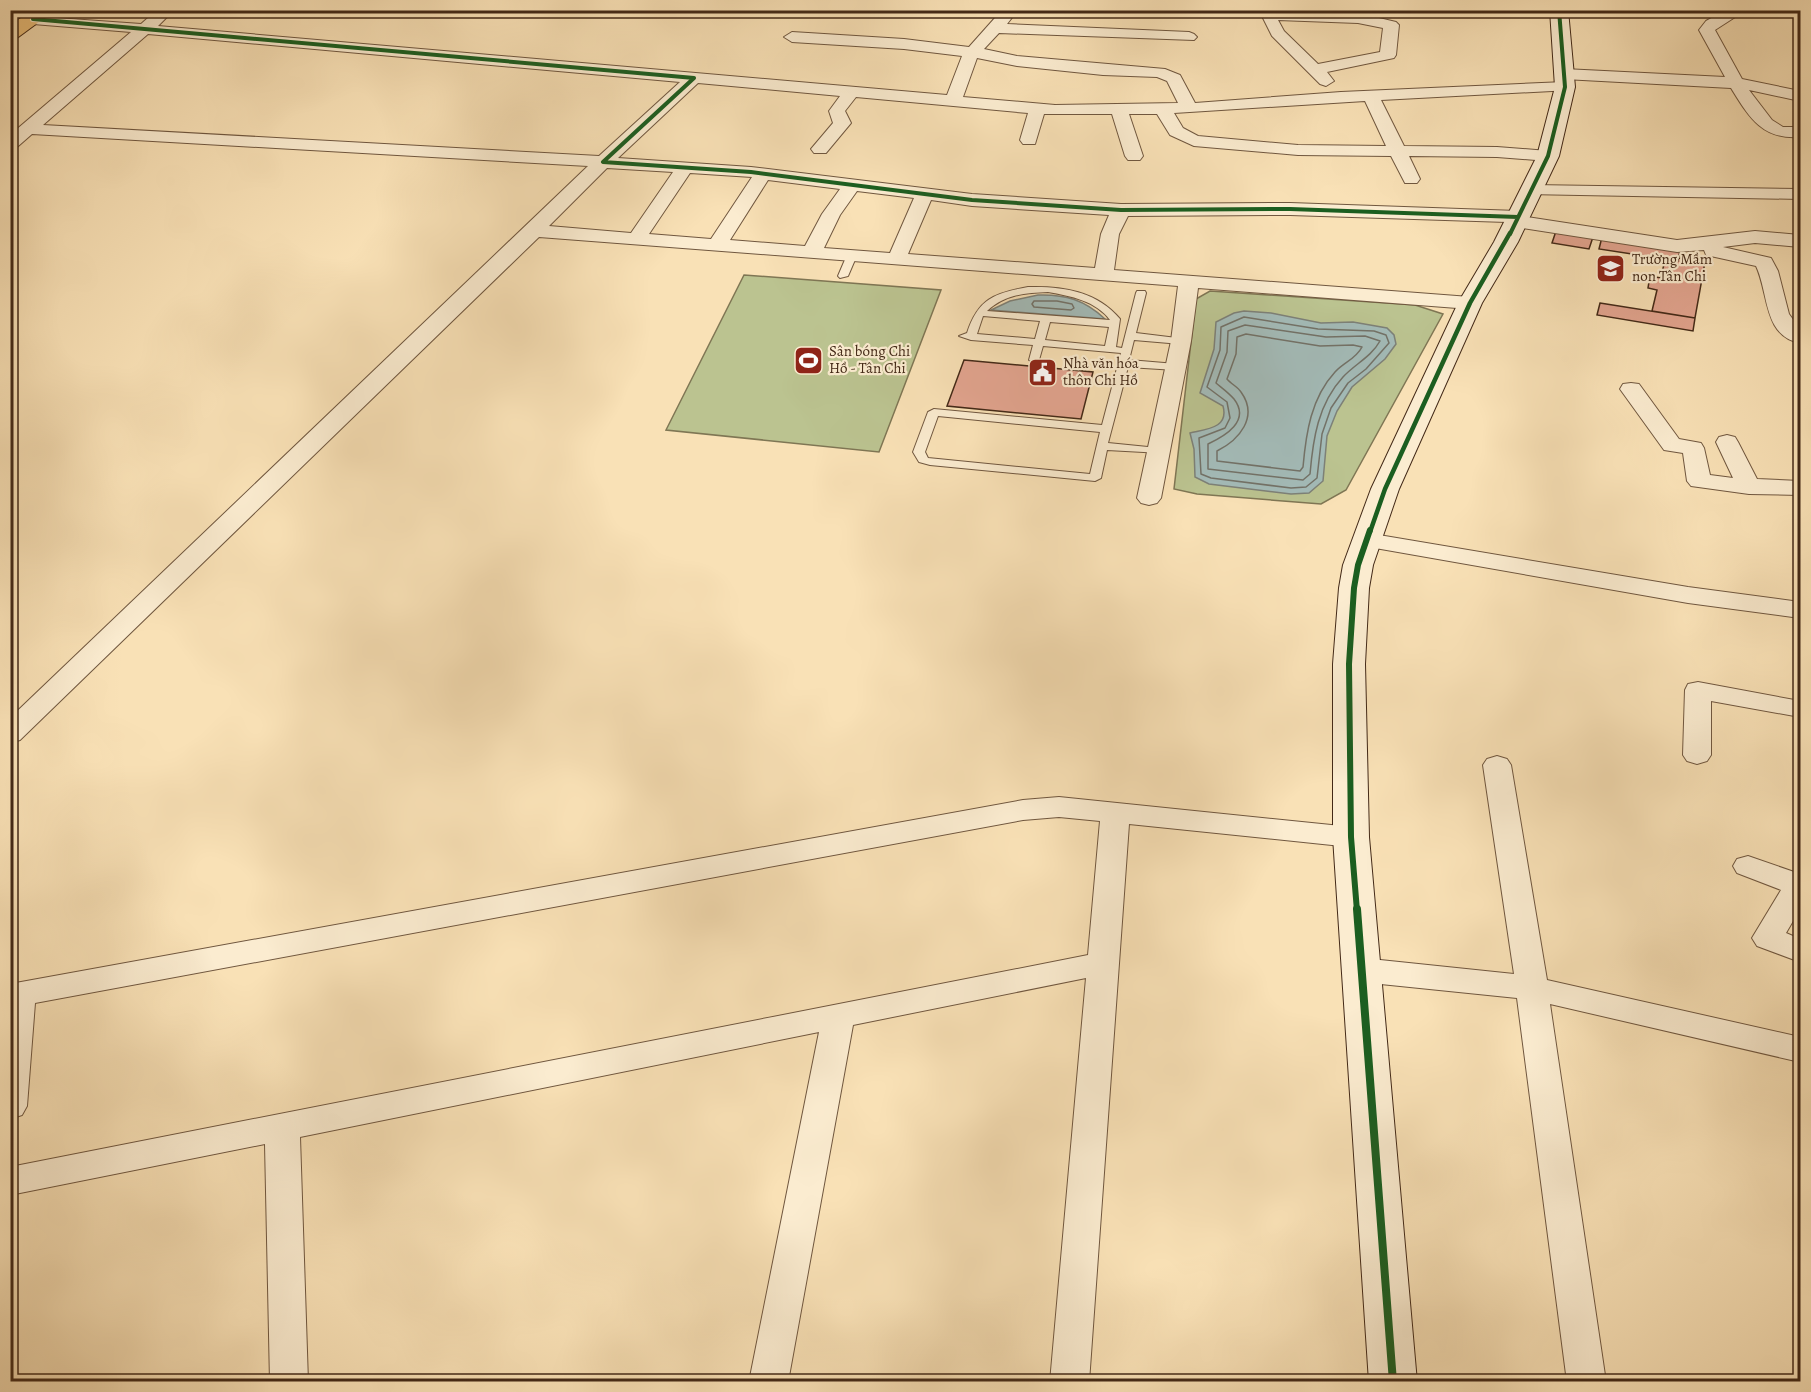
<svg xmlns="http://www.w3.org/2000/svg" width="1811" height="1392" viewBox="0 0 1811 1392" font-family="Alegreya,serif">
  <style>
    .green { fill: #bbc390; stroke: #7f7654; stroke-width: 1.5 }
    .water { fill: #a3bbb8; stroke: #7d8178; stroke-width: 1.5 }
    .lines { fill: none; stroke-linecap: round; stroke-linejoin: round }
    .shore { stroke: #737268; stroke-width: 1.5 }
    .building { fill: #e3a590; stroke: #432917; stroke-width: 1.5 }
    .lane-casing { stroke: #70573f; stroke-width: 2 }
    .street-casing { stroke: #70573f; stroke-width: 2 }
    .secondary-casing { stroke: #432917; stroke-width: 2 }
    .highway-casing { stroke: #432917; stroke-width: 2 }
    .lane { fill: #fbecd0; fill-rule: evenodd }
    .street { fill: #fbecd0; fill-rule: evenodd }
    .secondary { fill: #fbecd0; fill-rule: evenodd }
    .highway { fill: #ecc07b; fill-rule: evenodd }
    .cycleway-far3-casing { stroke: #fbecd0; stroke-width: 6 }
    .cycleway-far2-casing { stroke: #fbecd0; stroke-width: 8 }
    .cycleway-far1-casing { stroke: #fbecd0; stroke-width: 10 }
    .cycleway-casing { stroke: #fbecd0; stroke-width: 11 }
    .cycleway-far3 { stroke: #1b5e20; stroke-width: 4 }
    .cycleway-far2 { stroke: #1b5e20; stroke-width: 4.5 }
    .cycleway-far1 { stroke: #1b5e20; stroke-width: 6 }
    .cycleway { stroke: #1b5e20; stroke-width: 8 }
    .labels { text-anchor: middle; stroke-width: 4.5; stroke-linejoin: round; paint-order: stroke }
    .far-poi-label { font-size: 15px; fill: #432917; stroke: #fbecd0; text-anchor: start }
  </style>
  <rect width="100%" height="100%" fill="#f9e1b6"/>
  <filter id="stains"><feTurbulence type="fractalNoise" baseFrequency=".00333" numOctaves="4"/><feColorMatrix values="0 0 0 0 .2 0 0 0 0 .09 0 0 0 0 .02 0 0 0 .5 -.17"/></filter>
  <radialGradient id="worn" r=".72"><stop offset=".6" stop-color="#630" stop-opacity="0"/><stop offset="1" stop-color="#630" stop-opacity=".3"/></radialGradient>
  <path class="green" d="M744,275L941,290L879,452L666,430Z
    M1210,291L1415,305L1443,314L1346,490L1321,504L1197,494L1174,489L1196,299Z"/>
  <path class="water" d="M1038,295C1065,294 1085,300 1105,319L991,310L1010,301Z
    M1244,311L1271,313L1321,323L1353,322L1387,328L1394,335L1396,344L1385,359L1352,387L1337,411L1327,436L1323,481L1309,493L1291,494L1209,484L1195,477L1194,449L1190,433C1207,429 1229,428 1223,406L1200,393L1214,349L1216,322L1234,313Z"/>
  <g class="lines">
    <path class="shore" d="M1034,301H1057L1072,304L1074,308L1071,310L1034,307L1032,304Z
      M1244,317L1318,329L1374,331L1386,335L1389,343L1366,369L1348,383L1331,408L1322,434L1317,478L1306,487L1291,488L1211,478L1201,474L1199,438L1225,428L1230,418L1227,402L1207,387L1220,350L1221,327Z
      M1245,325L1326,337L1365,336L1380,341C1371,357 1355,364 1343,377C1318,404 1313,439 1310,474L1303,480L1208,469V444C1225,436 1251,421 1234,399C1229,393 1222,388 1216,383L1227,352L1228,331Z
      M1246,334L1320,346L1353,345L1362,347C1356,359 1344,362 1335,372C1311,398 1306,433 1303,467L1300,471L1217,461V451C1239,440 1259,417 1241,392C1238,387 1231,384 1227,379L1236,354L1237,337Z"/>
  </g>
  <path class="building" d="M1556,231L1593,237L1589,249L1552,243Z
    M1603,233L1681,245L1678,261L1599,249Z
    M1678,258L1705,262L1695,318L1652,311L1657,290L1648,288L1650,276L1661,278L1665,259L1678,261Z
    M1600,303L1695,318L1693,331L1597,315Z
    M964,360L1093,372L1081,419L947,406Z"/>
  <g class="lines">
    <defs>
      <path id="lane" d="M852,252L857,255L848,276L840,278L838,276L847,255Z
        M1028,287C1062,286 1097,291 1120,319L1116,347L1122,348L1136,293L1137,291H1145L1146,293L1136,333L1185,339V343L1181,344L1134,340L1129,360L1176,364L1181,367L1176,370L1128,367L1108,443L1158,448L1162,449V453L1107,450L1101,478L1095,481L930,465L919,462L913,452L928,412L934,409L1102,425L1121,353L1043,346L1039,360L1034,363L1029,360L1033,345L971,340L959,336L967,333C978,299 994,293 1028,287ZM1048,292C1071,296 1096,301 1110,320L987,311C1005,294 1025,293 1048,292ZM983,316L1040,321L1035,339L977,334ZM1050,322L1109,327L1105,346L1045,340ZM938,416L1100,432L1090,474L928,458L925,452Z"/>
      <path id="street" d="M157,10H174L158,26L947,95L962,56L904,49L792,42L784,37L792,32L904,39L969,47L1002,10H1018L1007,24L1189,32L1194,34L1197,37L1194,40L999,33L984,49L1017,56L1165,69L1180,75L1195,103L1341,92L1565,82L1571,84L1573,87L1571,90L1381,100L1404,146L1497,147L1548,151L1554,152L1557,156L1554,160L1548,161L1497,157L1409,156L1420,179L1417,183H1405L1391,156L1298,155L1194,146L1170,135L1157,114H1129L1143,156L1140,160H1128L1125,156L1112,114H1044L1035,144H1023L1020,140L1028,113L856,97L845,111L851,123L826,153H814L811,149L833,123L829,111L840,96L698,83L618,158L751,167L972,194L1121,204L1290,203L1518,211L1525,213L1527,217L1677,240L1755,231L1800,235V247L1755,243L1723,247L1771,258L1778,271L1789,314L1800,329V343C1763,336 1769,293 1756,266L1706,255L1704,250L1677,252L1516,227L1507,222L1290,215L1128,216L1119,234L1114,270L1470,297L1477,299L1480,303L1477,307L1470,309L1198,288L1191,341L1161,498L1157,503L1149,505L1141,503L1137,498L1171,341L1178,286L539,237L20,740L10,743V718L588,166L32,134L16,148L10,149V135L131,32L33,24L28,22L25,19L28,16L141,24ZM148,34L680,82L599,156L43,125ZM977,58L1017,66L1103,75L1157,77L1167,81L1178,103L1055,105L963,97ZM1365,101L1386,146L1298,145L1198,136L1183,128L1174,113ZM607,168L673,172L631,233L549,226ZM690,173L752,177L711,239L649,234ZM768,180L840,189L822,214L805,246L730,240ZM857,191L914,198L890,253L824,248L840,215ZM931,200L972,206L1109,215L1101,234L1095,268L908,254Z
        M1259,10L1358,13L1396,22L1399,25L1396,55L1394,58L1327,72L1334,81L1326,86L1320,84L1272,36ZM1278,20L1358,23L1383,28L1380,52L1318,64L1284,31Z
        M1726,10H1746L1715,30L1742,79L1800,91V101L1749,90L1772,120L1783,127H1800V137C1762,140 1749,117 1731,88L1564,79L1556,74L1564,69L1725,77L1699,30L1706,21Z
        M1532,185L1800,189V199L1526,194L1523,190L1526,186Z
        M1631,383L1639,384L1679,439L1701,443L1704,448L1710,475L1733,478L1716,442L1719,437L1727,435L1735,437L1738,442L1757,479L1800,481V495L1749,494L1691,486L1687,481L1683,453L1664,450L1620,389L1623,384Z
        M1367,533L1688,587L1800,602V618L1688,603L1358,545L1355,540L1358,535Z
        M1698,682L1800,701V717L1711,701V755L1707,761L1697,764L1687,761L1683,755L1685,690L1688,684Z
        M1497,756L1507,759L1511,765L1547,980L1800,1037V1062L1550,1004L1606,1382H1567L1517,998L1361,982L1350,978L1345,970L1350,962L1361,958L1514,974L1483,765L1487,759Z
        M1059,797L1351,827L1361,830L1366,837L1361,844L1351,847L1129,824L1089,1382H1050L1086,978L853,1025L788,1382H749L819,1032L300,1137L308,1382H270L265,1144L10,1195V1167L1088,955L1100,821L1059,817L1023,820L35,1003L27,1106L22,1115L10,1119V984L1023,800Z
        M1748,856L1800,874V909L1786,933L1800,939V962L1757,946L1752,938L1781,890L1737,873L1733,866L1737,859Z"/>
      <path id="secondary" d="M1550,10H1568L1575,87L1559,156L1518,242L1482,303L1399,489L1373,565L1369,588L1365,664L1369,837L1417,1382H1369L1333,837V664L1339,588L1343,565L1371,489L1458,303L1494,242L1537,156L1555,87Z"/>
      <path id="highway" d="M33,10H55L17,38L10,40V25Z"/>
    </defs>
    <use href="#lane" class="lane-casing"/>
    <use href="#street" class="street-casing"/>
    <use href="#secondary" class="secondary-casing"/>
    <use href="#highway" class="highway-casing"/>
    <use href="#lane" class="lane"/>
    <use href="#street" class="street"/>
    <use href="#secondary" class="secondary"/>
    <use href="#highway" class="highway"/>
    <defs>
      <path id="cycleway-far3" d="M33,19L694,78L603,162L751,172L972,200L1121,210L1290,209L1518,217
        M1510,234L1548,156L1565,87L1559,10"/>
      <path id="cycleway-far2" d="M1370,532L1385,489L1470,303L1510,233"/>
      <path id="cycleway-far1" d="M1357,911L1351,837L1349,664L1354,588L1358,565L1370,530"/>
      <path id="cycleway" d="M1357,909L1393,1382"/>
    </defs>
    <use href="#cycleway-far3" class="cycleway-far3-casing"/>
    <use href="#cycleway-far2" class="cycleway-far2-casing"/>
    <use href="#cycleway-far1" class="cycleway-far1-casing"/>
    <use href="#cycleway" class="cycleway-casing"/>
    <use href="#cycleway-far3" class="cycleway-far3"/>
    <use href="#cycleway-far2" class="cycleway-far2"/>
    <use href="#cycleway-far1" class="cycleway-far1"/>
    <use href="#cycleway" class="cycleway"/>
  </g>
  <defs>
    <symbol id="school-square" viewBox="-11 -11 22 22"><rect x="-9" y="-9" width="18" height="18" rx="4" fill="#8f2418" stroke="#fbecd0"/><path d="M0-5L7-2L0 1L-7-2ZM-4 1L0 2.5L4 1V4Q0 6-4 4Z" fill="#fff"/></symbol>
    <symbol id="stadium-square" viewBox="-11 -11 22 22"><rect x="-9" y="-9" width="18" height="18" rx="4" fill="#8f2418" stroke="#fbecd0"/><path d="M0-5a6.5 5 0 1 0 0 10a6.5 5 0 1 0 0-10ZM-3.5-1.8h7v3.6h-7Z" fill="#fff"/></symbol>
    <symbol id="civic-square" viewBox="-11 -11 22 22"><rect x="-9" y="-9" width="18" height="18" rx="4" fill="#8f2418" stroke="#fbecd0"/><path d="M-.6-6.5H3V-4.5H.6V-3L4-1V1h2V6H-6V1h2V-1L-.6-3ZM-1.2 2.5V6h2.4V2.5Z" fill="#fff"/></symbol>
  </defs>
  <g fill-rule="evenodd">
    <use href="#school-square" x="1594" y="252" width="33" height="33"/>
    <use href="#stadium-square" x="792" y="344" width="33" height="33"/>
    <use href="#civic-square" x="1026" y="356" width="33" height="33"/>
  </g>
  <g class="labels">
    <g class="far-poi-label">
      <text x="1632" y="264">Trường Mầm<tspan x="1632" dy="17">non Tân Chi</tspan></text>
      <text x="829" y="356">Sân bóng Chi<tspan x="829" dy="17">Hồ - Tân Chi</tspan></text>
      <text x="1063" y="368">Nhà văn hóa<tspan x="1063" dy="17">thôn Chi Hồ</tspan></text>
    </g>
  </g>
  <rect width="1811" height="1392" fill="none" stroke="#f9e1b6" stroke-width="36"/>
  <rect x="12" y="12" width="1787" height="1368" fill="none" stroke="#432917" stroke-width="3"/>
  <rect x="18" y="18" width="1775" height="1356" fill="none" stroke="#432917" stroke-width="1.5"/>
  <rect width="100%" height="100%" filter="url(#stains)"/>
  <rect width="100%" height="100%" fill="url(#worn)"/>
</svg>
